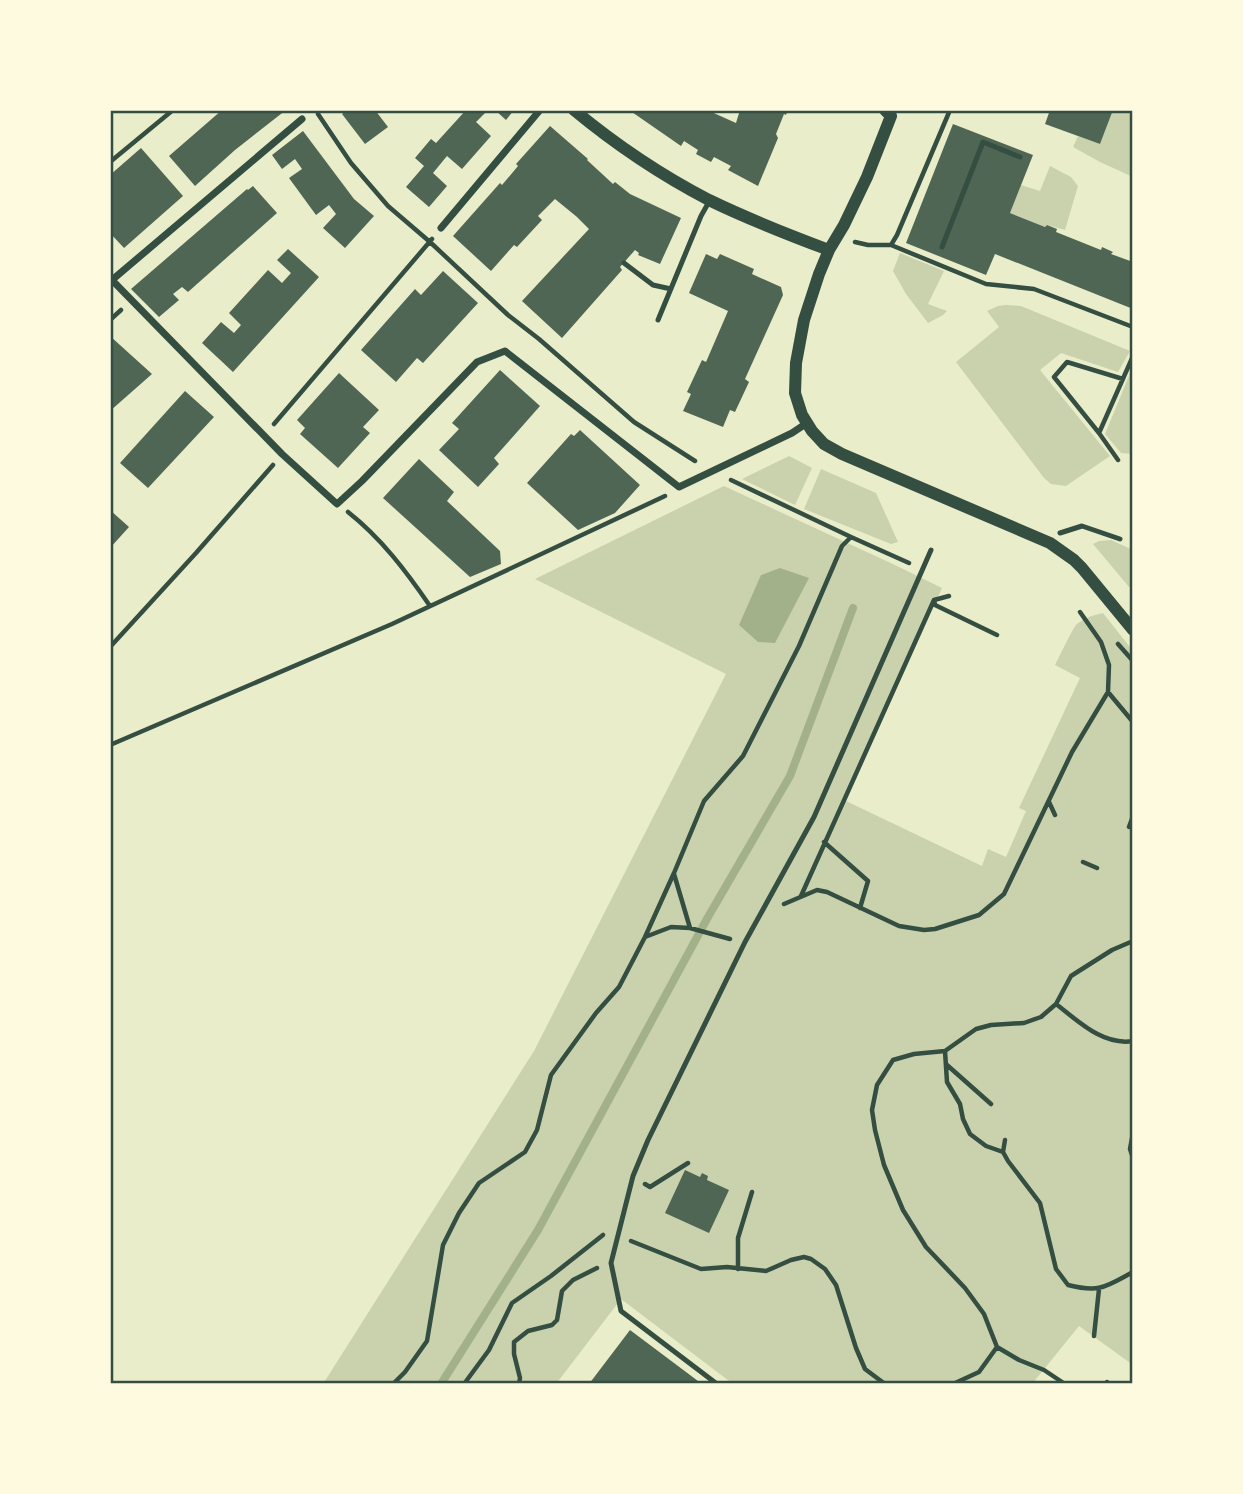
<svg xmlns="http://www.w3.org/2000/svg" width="1243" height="1494" viewBox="0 0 1243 1494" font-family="Signika,sans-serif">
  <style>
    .green { fill: #cad2ad }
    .water { fill: #a3b18a }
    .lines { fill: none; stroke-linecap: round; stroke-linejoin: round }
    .stream { stroke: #a3b18a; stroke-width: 8 }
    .building { fill: #4f6655 }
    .path { stroke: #344e41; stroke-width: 4.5 }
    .service { stroke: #344e41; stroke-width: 5 }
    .minor { stroke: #344e41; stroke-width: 7 }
    .tertiary { stroke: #344e41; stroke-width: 12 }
    .neatline { fill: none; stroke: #344e41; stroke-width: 2.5 }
  </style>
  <rect width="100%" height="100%" fill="#e9edc9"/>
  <path class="green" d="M1113,110H1133V177L1100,162L1073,147L1078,136L1100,144Z
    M1050,166L1071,177L1078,186L1065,230L1047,225L1045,227L1010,213L1021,185L1040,191Z
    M900,253L944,271L928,304L947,311L943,315L928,323L906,294L893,271Z
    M1006,305L1021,306L1130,351L1118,372L1061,353L1040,370L1110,456L1066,486L1051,484L1044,478L956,362L999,327L987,311L998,306Z
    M1133,366V454L1121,453L1105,434Z
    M789,456L812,468L795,505L742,479Z
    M821,469L876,493L898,542L891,544L804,509Z
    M724,486L895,565L942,588L846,801L982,866L988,849L1006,857L1026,811L1019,808L1080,678L1055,665C1059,658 1073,627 1077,624C1084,618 1094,615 1103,613L1133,651V1365L1079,1326L1032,1384H733L621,1299L556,1384H323L534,1051L726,674L535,579Z
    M1111,540L1133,550V589L1129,587L1093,544L1099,541Z"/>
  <path class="water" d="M780,568L809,578L775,643L758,642L739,625L761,575Z"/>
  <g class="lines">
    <path class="stream" d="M441,1384L538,1230L708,917L790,776L853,608"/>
  </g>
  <path class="building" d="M222,110H286L235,150L195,186L169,156Z
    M347,110H375L388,127L365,144L342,114Z
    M466,110H488L476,122L491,136L462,169L447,156L433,173L447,186L429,207L406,187L424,166L415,158L431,139L436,143Z
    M495,110H514L506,120Z
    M629,110H707L736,123L740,110H788L786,115L784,114L776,134L778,138L758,186L728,170L731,166L714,157L711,162L696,154L698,150L684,141L681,146Z
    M1050,110H1113L1100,144L1045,124Z
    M953,124L1033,155L1010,213L1045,227L1047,225L1057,229L1056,232L1101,250L1102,247L1113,252L1111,254L1133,262V309L995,254L986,275L906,243Z
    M550,126L588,159L587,160L613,184L615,182L630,194L681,218L660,264L638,255L639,253L635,250L620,267L622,270L562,338L522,301L589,229L577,217L555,199L538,216L542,220L517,247L514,245L491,271L453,236L500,183L502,185L518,166L516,164Z
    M303,131L354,199L374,216L345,248L323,228L336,214L329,205L316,215L289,178L302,169L295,159L282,169L272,155Z
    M141,148L183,196L124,248L110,233V175Z
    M253,186L277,213L188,292L182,287L173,294L179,300L159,317L131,289L247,189L248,190Z
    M288,249L319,277L233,372L202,343L221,322L234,333L241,325L229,313L268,270L282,283L291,273L277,260Z
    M706,254L717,259L720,254L754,269L752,274L781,287L783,295L745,379L749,382L735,412L730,410L723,427L683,411L691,394L687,392L702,360L706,362L728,311L689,293Z
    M443,271L478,303L423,363L417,358L396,382L361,350L415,289L421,295Z
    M110,336L152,374L110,411Z
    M500,370L540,406L494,458L499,464L478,487L439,450L459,429L452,423Z
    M339,373L379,410L363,427L370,433L338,468L300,434L305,428L297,420Z
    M185,391L214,417L148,488L120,463Z
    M580,430L640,485L615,513L578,530L527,483L571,434L574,436Z
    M419,459L454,492L447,501L500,551L501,564L470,577L383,498Z
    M110,510L129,527L110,548Z
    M685,1170L700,1177L702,1173L708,1176L707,1180L729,1190L709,1233L665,1213Z
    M630,1330L702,1384H589Z"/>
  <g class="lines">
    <path class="path" d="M950,110L897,235L891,245L986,284L1034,289L1133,327
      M318,114L351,163L388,206L430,242L508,315L539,339L634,422L695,461
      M110,162L173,110
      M855,242L868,245H891
      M110,320L121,310
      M274,424L432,239
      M1099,433L1054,377L1067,362L1123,379
      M1118,460L1099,433L1133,356
      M731,480L851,537
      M348,512C381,538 406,571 430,606
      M934,600L949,596
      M1118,644L1133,661
      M110,647L196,553L273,465
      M1108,692L1133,722
      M110,745L392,624L665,496
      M1049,802L1055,815
      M1129,827L1133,816
      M824,842L868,881L860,908
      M1083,862L1097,868
      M674,874L690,928
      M801,896L934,600L935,605L997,635
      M784,904L817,890L827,892L899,926L924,930L935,929L979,915L1004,894L1072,752L1108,692L1109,665L1101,642L1080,612
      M645,937L671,927L690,928L730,939
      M1056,1004C1078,1021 1103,1046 1133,1041
      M945,1051L947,1082L960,1104L963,1119L970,1134L986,1146L1003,1152L1008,1161L1040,1203L1056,1269L1068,1285C1100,1293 1105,1287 1133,1272
      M947,1065L991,1104
      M1133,1133L1130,1149L1133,1158
      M1003,1152L1005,1140
      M645,1184L650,1187L688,1163
      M631,1241L701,1269L727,1267L766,1271L791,1260L804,1257L811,1259L825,1269L836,1285L856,1348L865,1369L885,1384
      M738,1269V1238L752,1192
      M1094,1336L1099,1289
      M393,1384L405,1372L427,1341L443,1245L459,1213L479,1183L525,1152L537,1130L551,1075L596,1013L619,987L645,937L674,873L704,801L743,756L799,646L842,546L851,537L909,563
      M464,1384L489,1350L512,1303L551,1276L603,1235
      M519,1384L520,1378L514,1354V1342L528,1331L552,1325L557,1320L562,1291L573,1280L597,1268
      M953,1384L979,1372L997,1347
      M1065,1384L1044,1370L1019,1360L997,1347L984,1314L965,1288L926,1247L903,1210L884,1165L875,1130L872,1110L877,1085L893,1060L914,1054L945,1051L976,1029L991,1025L1024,1023L1041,1017L1056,1004L1071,976L1112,950L1133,941
      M1106,1384L1107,1382"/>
    <path class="service" d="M942,247L983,142L1020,157
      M624,263L653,285L671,289
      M658,320L701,216L710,200
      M1060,533L1082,526L1120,539
      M717,1384L621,1311L611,1263L633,1176L648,1140L745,942L814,817L931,550"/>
    <path class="minor" d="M441,228L540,110
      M110,278L282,454L337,504L362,481L477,362L505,351L679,487L792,433L807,423
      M112,280L302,119"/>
    <path class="tertiary" d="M574,110C615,144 661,175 709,200C748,219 789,235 829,250
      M885,110L891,116L867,177L844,225L829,250L819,274L804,320L796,363L795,393L802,415L812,431L824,444L842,454L1050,543L1074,560L1082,568L1133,630"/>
  </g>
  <rect width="1243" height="1494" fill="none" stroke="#fefae0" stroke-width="224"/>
  <rect x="112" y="112" width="1019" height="1270" class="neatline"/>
</svg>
